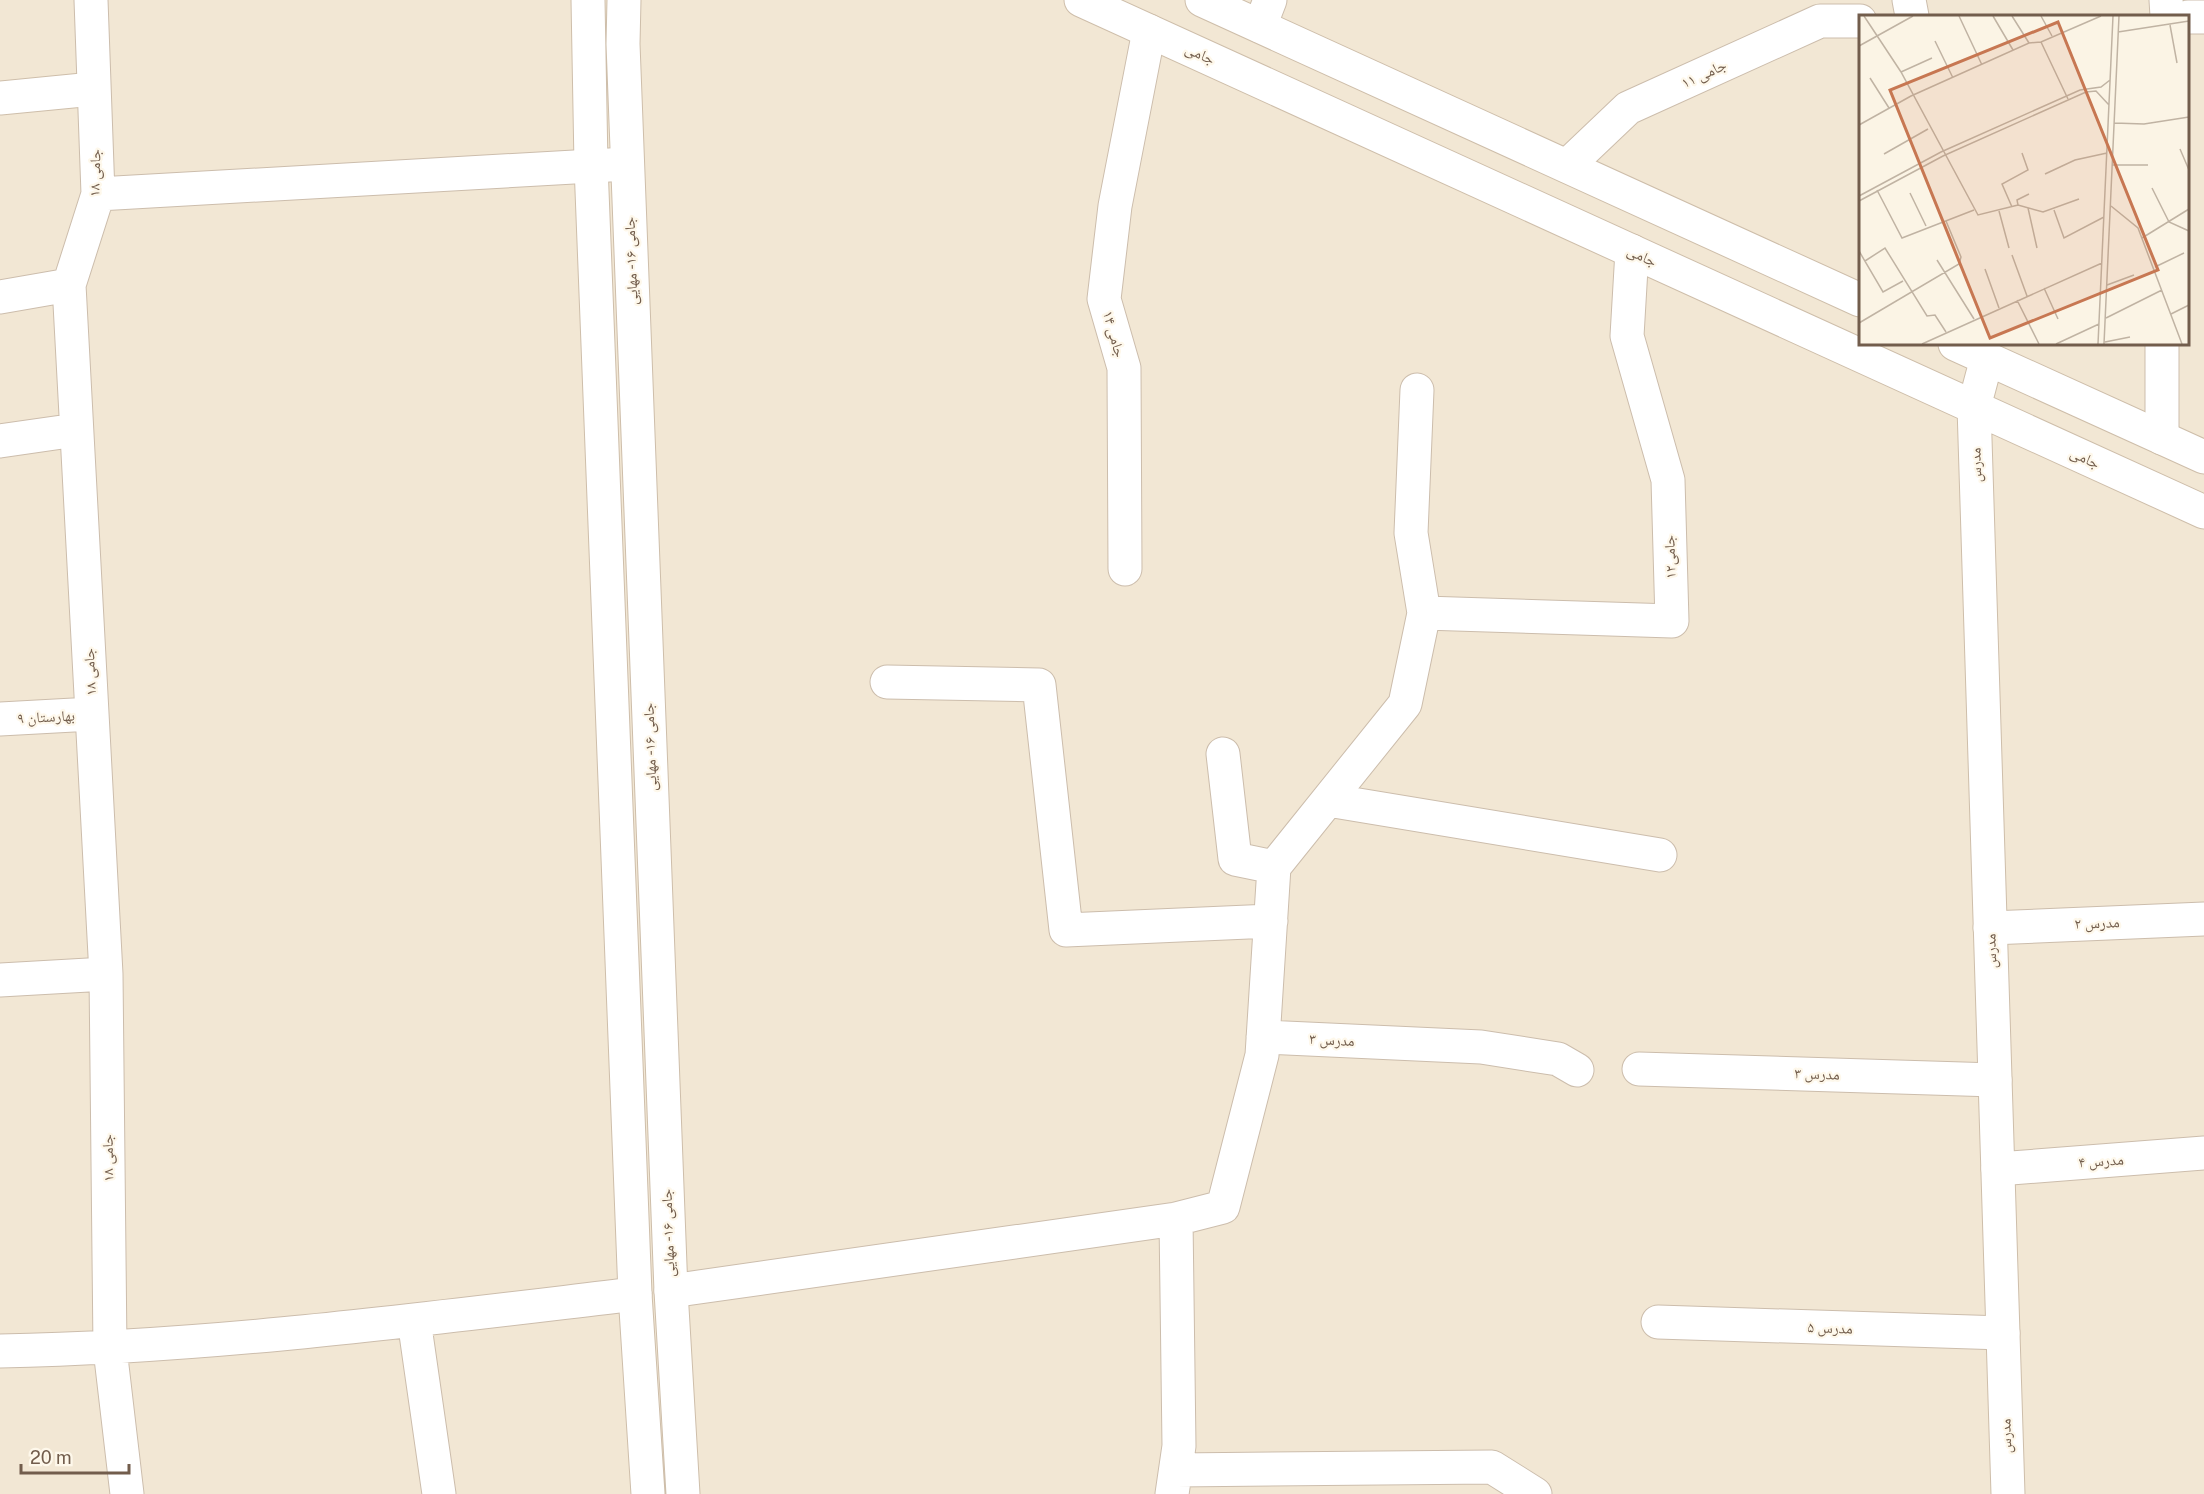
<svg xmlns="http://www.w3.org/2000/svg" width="2204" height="1494" viewBox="0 0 2204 1494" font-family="'Public Sans','Noto Naskh Arabic',sans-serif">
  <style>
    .residential { fill: #f2e7d4; fill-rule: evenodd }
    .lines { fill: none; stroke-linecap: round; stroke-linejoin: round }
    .street-casing { stroke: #ccbdac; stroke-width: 35 }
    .secondary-casing { stroke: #cebeaa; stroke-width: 35 }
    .street { stroke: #fff; stroke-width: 33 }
    .secondary { stroke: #fff; stroke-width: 33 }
    .labels { text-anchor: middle; stroke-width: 4.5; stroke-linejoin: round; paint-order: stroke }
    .street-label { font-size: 15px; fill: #725d4c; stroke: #fef8eb }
    .inset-road { fill: none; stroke: #c0b3a3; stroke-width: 1.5 }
    .view { fill: #c77752; fill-opacity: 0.15; stroke: #c77752; stroke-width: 3 }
    .inset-edge { fill: none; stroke: #725d4c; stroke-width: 3 }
  </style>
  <rect width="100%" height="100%" fill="#fbf4e5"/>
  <path class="residential" d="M0,0H2204V1494H0ZM1860,16H2188V344H1860Z"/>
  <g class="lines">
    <defs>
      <path id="street" d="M91,0L98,194L69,285L106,974L110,1349L127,1494
        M1909,0L1912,16
        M2166,0L2167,16
        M2188,17H2204
        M1260,26L1270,0
        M1567,166L1628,108L1820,21H1860
        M98,194L627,164
        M0,297L69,285
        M2162,438V344
        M0,441L76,430
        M1125,569L1124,368L1104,299L1115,206L1149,31
        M1424,613L1672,621L1668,480L1627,336L1632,251
        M887,682L1039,685L1066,930L1271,921
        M0,719L92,714
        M1223,754L1235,859L1274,867
        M1328,800L1660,855
        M1990,928L2204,919
        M0,980L106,974
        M1263,1037L1481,1047L1558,1059L1577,1070
        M1639,1069L1995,1080
        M1998,1169L2204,1153
        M671,1291L1176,1219L1223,1207L1262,1055L1274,867L1405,704L1424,613L1411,533L1417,390
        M414,1320L439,1494
        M1658,1322L2003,1333
        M0,1351C213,1347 424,1319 635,1294
        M1176,1470L1492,1467L1535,1494
        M1172,1494L1179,1446L1176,1219"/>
      <path id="secondary" d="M588,0L591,165L635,1294L648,1494
        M624,0L623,44L671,1291L683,1494
        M1081,0L2204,512
        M1202,0L1860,300
        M0,98L93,89
        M1955,344L2204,457
        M1987,358L1974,407L2008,1494"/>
    </defs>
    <use href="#street" class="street-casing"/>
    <use href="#secondary" class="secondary-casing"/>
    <use href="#street" class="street"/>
    <use href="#secondary" class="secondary"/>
  </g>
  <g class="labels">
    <g class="street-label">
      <text transform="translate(1200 54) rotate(24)" y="5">جامی</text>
      <text transform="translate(1704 74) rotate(-25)" y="5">جامی ۱۱</text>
      <text transform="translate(95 173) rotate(-89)" y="5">جامی ۱۸</text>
      <text transform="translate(1642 256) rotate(25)" y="5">جامی</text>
      <text transform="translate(631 261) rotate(-92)" y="5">جامی ۱۶ - مهایی</text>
      <text transform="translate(1114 334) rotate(74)" y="5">جامی ۱۴</text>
      <text transform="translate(2085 458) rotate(25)" y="5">جامی</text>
      <text transform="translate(1976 465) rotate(-92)" y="5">مدرس</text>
      <text transform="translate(1670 557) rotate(-92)" y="5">جامی۱۲</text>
      <text transform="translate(90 672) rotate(-93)" y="5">جامی ۱۸</text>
      <text transform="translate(46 717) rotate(-3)" y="5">بهارستان ۹</text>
      <text transform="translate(650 747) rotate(-92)" y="5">جامی ۱۶ - مهایی</text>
      <text transform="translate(2097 923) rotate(-2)" y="5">مدرس ۲</text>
      <text transform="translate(1991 951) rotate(-92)" y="5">مدرس</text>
      <text transform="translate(1332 1040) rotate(3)" y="5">مدرس ۳</text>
      <text transform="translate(1817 1074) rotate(2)" y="5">مدرس ۳</text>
      <text transform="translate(108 1158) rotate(-91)" y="5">جامی ۱۸</text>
      <text transform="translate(2101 1161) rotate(-4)" y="5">مدرس ۴</text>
      <text transform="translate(668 1233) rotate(-92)" y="5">جامی ۱۶ - مهایی</text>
      <text transform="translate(1830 1328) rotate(2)" y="5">مدرس ۵</text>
      <text transform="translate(2006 1436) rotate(-92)" y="5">مدرس</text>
    </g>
  </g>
  <g transform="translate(1859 15)">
    <rect width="330" height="330" fill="#fbf4e5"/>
    <path class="inset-road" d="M5,1L42,57L119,200L159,190L184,197L220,184M100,1L123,50M134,1L154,35M153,1L170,28M182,1L193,21M311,10L318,48M259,17L330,6M76,26L94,63M182,27L209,84M0,31L54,1M42,57L73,43M11,63L30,93M255,108L285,109L330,102M0,110L52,81L170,28L182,27L242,1M321,134L330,155M25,139L69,114M253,150H289M186,159L216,145L248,138M293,173L310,207L330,216M18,175L43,223L115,195M51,178L67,211M0,181L82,137L221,75L242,72L251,65M0,186L84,141L227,77L237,76L250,90M159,190L158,185L170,179M252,191L279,213L323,329M153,192L143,169L169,155L163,138M169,193L178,233M195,195L205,223L245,202M140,196L150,233M283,223L330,194M0,236L24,277L44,266M153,240L168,281M78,245L115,304M6,246L26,233L68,301L76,300L87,317M296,252L325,238M126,254L140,293M248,270L275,260M185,273L199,304M158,285L180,329M312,299L330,290M247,303L303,275M0,308L100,249L102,242L87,206M246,327L271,322M63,329L243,248M197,329L240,309M239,329L254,1M245,329L260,1"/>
    <path class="view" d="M199,7L299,255L131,323L31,75Z"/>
    <rect width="330" height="330" class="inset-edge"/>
  </g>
  <path d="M21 1464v9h108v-9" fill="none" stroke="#725d4c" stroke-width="3"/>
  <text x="30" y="1464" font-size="18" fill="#725d4c" stroke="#fef8eb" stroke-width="4.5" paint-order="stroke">20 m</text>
</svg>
